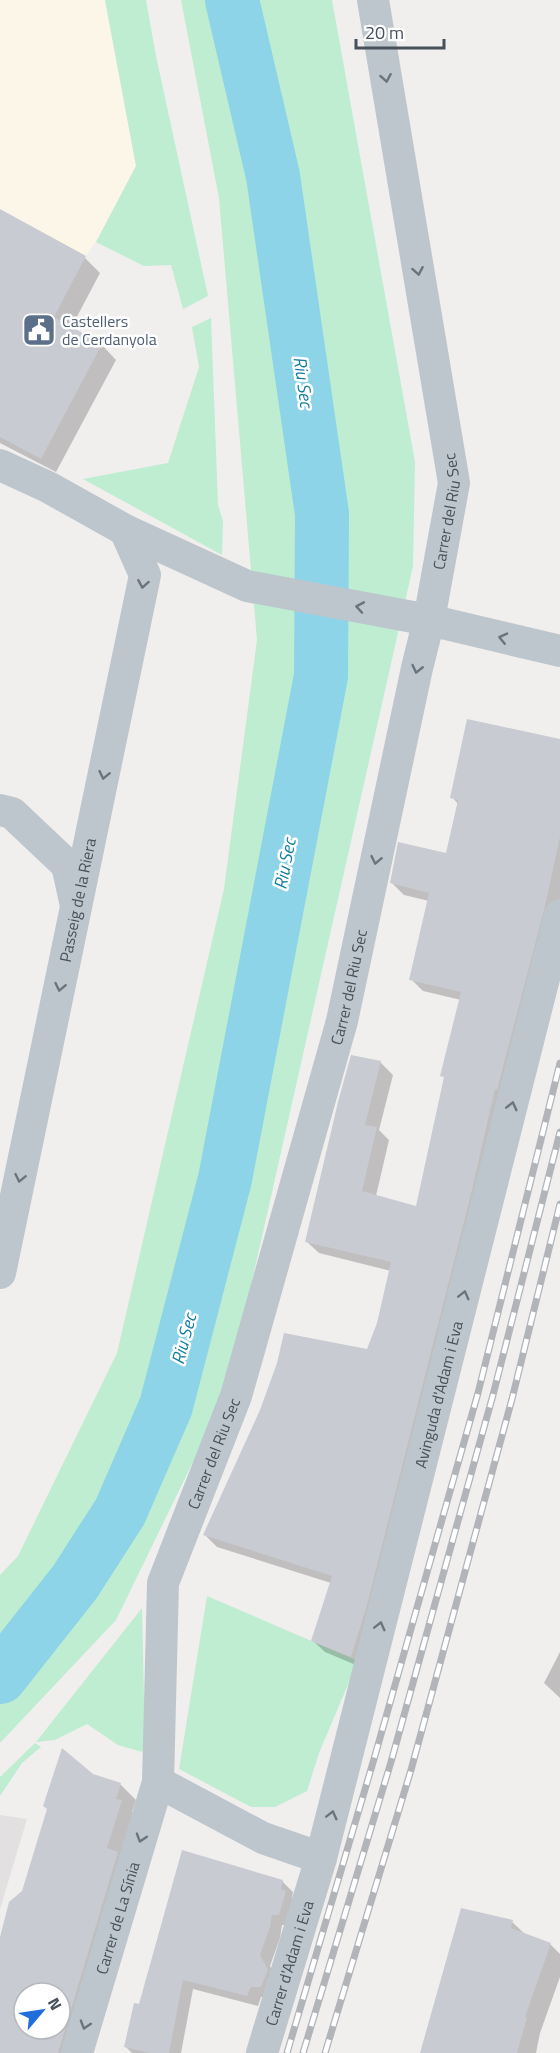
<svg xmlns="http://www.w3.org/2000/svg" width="560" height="2053" viewBox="0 0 560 2053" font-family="'Titillium Web',sans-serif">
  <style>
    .commercial { fill: #fbf6e8 }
    .education { fill: #e2e0e0 }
    .green { fill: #beedd1 }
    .shadow { fill: #0003; fill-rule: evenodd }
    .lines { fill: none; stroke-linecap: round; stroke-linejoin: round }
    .river { stroke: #8dd4e9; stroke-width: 54 }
    .building { fill: #c8cbd1; fill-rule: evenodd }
    .minor { stroke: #bdc6cd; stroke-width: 32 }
    .rail-casing { stroke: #b1b4b9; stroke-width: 7 }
    .rail { stroke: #fff; stroke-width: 4.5; stroke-dasharray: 14; stroke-linecap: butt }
    .oneway { stroke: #6a747d }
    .labels { text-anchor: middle; stroke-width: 5; stroke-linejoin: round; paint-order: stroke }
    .service-label { font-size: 16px; fill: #4e5e75; stroke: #fff; text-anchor: start }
    .street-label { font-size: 16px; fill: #47515b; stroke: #fff }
    .water-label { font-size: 18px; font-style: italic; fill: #117e9e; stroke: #fff }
  </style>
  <rect width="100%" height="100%" fill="#f1eeee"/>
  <path class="commercial" d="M0,0H105L136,166L100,235L86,256L17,219L0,248Z"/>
  <path class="education" d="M0,1815L27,1819L0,1909Z"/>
  <path class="green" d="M105,0H146L156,56L208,296L183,309L171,265L144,266L96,242L136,166Z
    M181,0H332L415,462L413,566L227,1392L116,1620L0,1743V1575L18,1556L117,1353L224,889L257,640L219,198Z
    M211,318L218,505L223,521L222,555L83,479L168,463L199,367L192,327Z
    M207,1596L358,1661L319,1753L307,1791L275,1807H251L179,1769Z
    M142,1608L145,1745L142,1752L118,1745L87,1724L55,1740L36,1742Z
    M35,1743L41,1747L22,1763L0,1796V1777Z"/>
  <path class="shadow" d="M0,210L85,258L100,273L71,328L102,345L116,360L56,472L0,443Z
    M560,741V904L363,1668L325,1652L312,1640L331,1583L217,1547L205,1535L368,1350L378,1324L391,1271L319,1253L306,1241L380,1062L393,1075L379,1130L389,1140L376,1196L417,1208L445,1078L442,1075L461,1000L423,991L411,979L429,901L404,895L391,882L447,854L458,804L452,797Z
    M560,1652V1698L544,1683Z
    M93,1775L121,1785L136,1800L132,1812L137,1817L78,2053H0V1940L23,1891ZM24,1993H60V2029H24Z
    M282,1881L293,1892L292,1898L296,1903L289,1925H282L280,1938L270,1966L278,1982L272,1997H261L258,2006L193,1989L181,2053H132L126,2047L140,2006Z
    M512,1922L526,1935L550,1944L560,1954V1977L540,2033L536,2053H422Z"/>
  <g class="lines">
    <path class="river" d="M0,1677L75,1582L120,1512L166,1406L225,1179L321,676L322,514L273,176L232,0"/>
  </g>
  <path class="building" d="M0,209L86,256L54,317L102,344L41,459L0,437Z
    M467,719L560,739V837L545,906L497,1090L495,1089L471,1194L367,1605L351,1657L311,1641L332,1576L203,1535L260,1410L277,1363L284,1333L367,1349L377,1323L391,1262L305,1242L338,1102L351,1055L381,1061L365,1125L377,1127L362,1191L416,1206L444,1077L440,1076L461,992L409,980L429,893L390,883L398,842L446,853L458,800L450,798Z
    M62,1748L93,1774L121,1783L116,1799L122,1800L107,1848L118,1852L58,2053H0V1937L9,1902L22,1891L47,1809L43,1806ZM24,1993H60V2029H24Z
    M182,1850L283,1880L281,1889L286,1891L279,1915H272L270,1927L260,1955L268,1970L261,1987H251L247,1996L183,1980L169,2053H150L124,2047L134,2003L139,2004Z
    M461,1908L513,1920L511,1928L551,1943L525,2017H527L517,2053H420Z"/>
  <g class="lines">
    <g class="minor">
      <path d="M0,465L48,487L125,530L247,586L429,620L560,651"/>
      <path d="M0,810L12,813L67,865L75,901"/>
      <path id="s1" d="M0,1273L145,575L125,530"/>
      <path d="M158,1782L263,1838L321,1858"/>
      <path id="s2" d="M77,2053L158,1782L163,1583L236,1396L342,1021L417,668L429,620L454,483L373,0"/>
      <path id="s3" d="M262,2053L321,1858L560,915"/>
    </g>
    <defs>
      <path id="rail" d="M287,2053L374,1759L478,1393L560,1063
        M303,2053L391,1762L493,1395L560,1132
        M325,2053L411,1770L512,1399L560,1204"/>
    </defs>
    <use href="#rail" class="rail-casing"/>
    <use href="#rail" class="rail"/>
  </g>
  <defs><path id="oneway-chevron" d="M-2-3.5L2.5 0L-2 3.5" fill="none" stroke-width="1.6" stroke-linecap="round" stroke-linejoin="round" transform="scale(1.5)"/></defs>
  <g class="oneway">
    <use href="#oneway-chevron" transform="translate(386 78) rotate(80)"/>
    <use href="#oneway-chevron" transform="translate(418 271) rotate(80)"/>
    <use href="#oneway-chevron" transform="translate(143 584) rotate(100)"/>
    <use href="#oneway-chevron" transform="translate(360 607) rotate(-170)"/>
    <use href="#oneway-chevron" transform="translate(503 638) rotate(-167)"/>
    <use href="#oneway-chevron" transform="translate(417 669) rotate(103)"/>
    <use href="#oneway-chevron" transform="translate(104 775) rotate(102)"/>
    <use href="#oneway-chevron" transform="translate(376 860) rotate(102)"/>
    <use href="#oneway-chevron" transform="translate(60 987) rotate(102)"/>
    <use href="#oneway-chevron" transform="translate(512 1106) rotate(-76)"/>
    <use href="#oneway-chevron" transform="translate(20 1178) rotate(102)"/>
    <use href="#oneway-chevron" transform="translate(464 1295) rotate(-76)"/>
    <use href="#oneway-chevron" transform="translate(380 1626) rotate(-76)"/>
    <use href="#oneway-chevron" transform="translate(332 1815) rotate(-76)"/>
    <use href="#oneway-chevron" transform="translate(141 1838) rotate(107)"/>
    <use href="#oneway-chevron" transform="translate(85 2025) rotate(107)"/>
  </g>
  <defs>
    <symbol id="civic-square" viewBox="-11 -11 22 22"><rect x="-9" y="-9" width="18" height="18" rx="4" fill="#5c6f8a" stroke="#fff"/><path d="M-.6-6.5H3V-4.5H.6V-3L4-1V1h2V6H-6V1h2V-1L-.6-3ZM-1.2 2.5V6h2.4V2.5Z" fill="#fff"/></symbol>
  </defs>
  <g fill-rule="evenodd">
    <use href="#civic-square" x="20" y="311" width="38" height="38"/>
  </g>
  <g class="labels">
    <g class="service-label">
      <text x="62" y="327">Castellers<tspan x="62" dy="18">de Cerdanyola</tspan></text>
    </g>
    <g class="street-label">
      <text dy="6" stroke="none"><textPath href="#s2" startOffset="1593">Carrer del Riu Sec</textPath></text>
      <text dy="6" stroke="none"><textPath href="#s1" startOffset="381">Passeig de la Riera</textPath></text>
      <text dy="6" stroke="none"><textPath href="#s2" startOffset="1107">Carrer del Riu Sec</textPath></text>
      <text dy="6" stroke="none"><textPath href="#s3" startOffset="682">Avinguda d'Adam i Eva</textPath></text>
      <text dy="6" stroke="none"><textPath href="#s2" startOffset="621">Carrer del Riu Sec</textPath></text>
      <text dy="6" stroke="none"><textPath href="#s2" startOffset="141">Carrer de La Sínia</textPath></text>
      <text dy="6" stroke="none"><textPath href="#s3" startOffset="94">Carrer d'Adam i Eva</textPath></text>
    </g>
    <g class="water-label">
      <text transform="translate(303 382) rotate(82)" y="6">Riu Sec</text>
      <text transform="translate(285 864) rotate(-79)" y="6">Riu Sec</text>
      <text transform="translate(184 1339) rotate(-75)" y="6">Riu Sec</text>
    </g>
  </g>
  <g transform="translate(42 2011) rotate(61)"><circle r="28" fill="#ffffff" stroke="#b5b9bd" stroke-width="1.5"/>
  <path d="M0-4.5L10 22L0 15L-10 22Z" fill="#1f6edb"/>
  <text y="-9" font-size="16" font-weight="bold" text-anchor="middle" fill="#47515b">N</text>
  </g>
  <path d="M356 39v9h88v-9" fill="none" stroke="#47515b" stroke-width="3"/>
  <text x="365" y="39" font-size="18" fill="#47515b" stroke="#ffffff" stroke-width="4.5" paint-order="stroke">20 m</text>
</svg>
